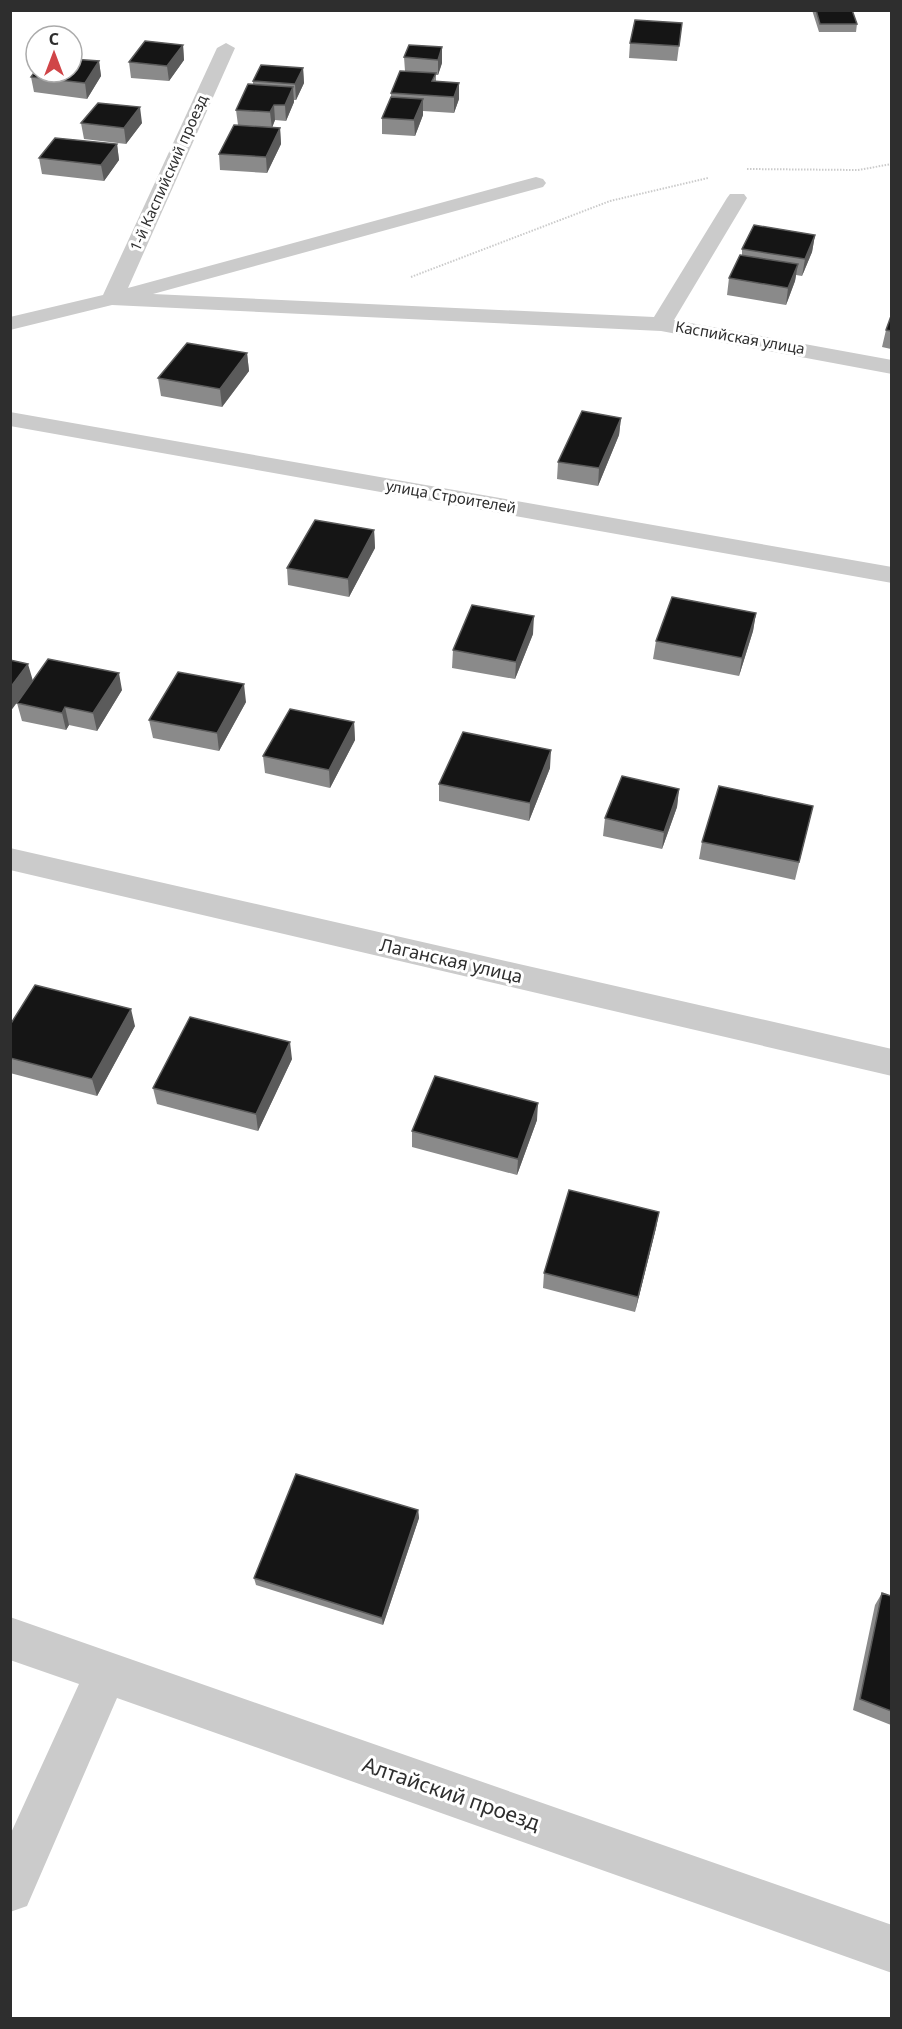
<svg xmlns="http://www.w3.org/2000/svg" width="902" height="2029" viewBox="0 0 902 2029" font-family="'Noto Sans',sans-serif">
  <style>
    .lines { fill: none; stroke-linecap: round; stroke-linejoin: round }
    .path { stroke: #cbcbcb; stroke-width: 2; stroke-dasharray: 1.5 1.5; stroke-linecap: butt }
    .minor { fill: #cbcbcb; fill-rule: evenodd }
    .wall { fill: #8a8a8a }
    .shaded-wall { fill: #5b5b5b }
    .building { fill: #151515; stroke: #5b5b5b; stroke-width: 1.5 }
    .labels { text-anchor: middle; stroke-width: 6; stroke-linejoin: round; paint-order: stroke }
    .far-street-label { font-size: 15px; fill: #2e2e2e; stroke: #fff }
    .street-label { font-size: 18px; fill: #2e2e2e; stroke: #fff }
    .near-street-label { font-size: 21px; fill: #2e2e2e; stroke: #fff }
  </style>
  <rect width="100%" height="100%" fill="#fff"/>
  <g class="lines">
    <path class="path" d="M747,169L858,170L892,164
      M411,277L610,201L708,178"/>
    <path class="minor" d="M226,43L235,48L128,288L536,177L543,179L546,183L543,187L153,294L654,317L727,198L730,194H744L747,198L674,320L892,360V374L661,331L112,305L10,330V317L103,295L217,48Z
      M10,412L892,567V583L10,426Z
      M10,848L892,1049V1076L10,870Z
      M10,1617L892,1925V1973L117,1698L27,1906L10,1912V1835L79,1684L10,1660Z"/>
  </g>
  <path class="wall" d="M812,10H852L857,24L856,32H819Z
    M680,38L677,61L629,58L630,43Z
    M183,45L184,60L169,81L131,78L129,62Z
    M442,47V63L438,75H436V82L459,83V99L454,113L423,111V115L415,136L382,134V118L391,97V93L405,71L404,57Z
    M99,61L101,76L87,99L34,92L31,77Z
    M303,68L304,83L296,100H294V102L286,121L275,120L272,127L280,128L281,144L267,173L220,170L219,154L238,125L236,110L253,85V81Z
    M81,123H142L126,144L84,139Z
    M117,144L119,160L104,181L42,174L39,158Z
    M815,235L812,252L802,276L796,275L795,281L786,305L727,295L729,278L742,255V249Z
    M891,316V349L882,347L886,330Z
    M247,353L249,371L222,407L161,396L158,378Z
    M621,418L619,435L598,486L557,479L558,462Z
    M374,530L375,548L349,597L288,585L287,568Z
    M756,613L753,631L739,676L653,659L656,641Z
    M533,634L515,679L452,668L453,650Z
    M122,690L97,731L69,725L66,730L22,721L17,703Z
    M246,702L219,751L153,738L149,720Z
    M354,722L355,740L330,788L265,773L263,756Z
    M550,768L529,821L439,801V784Z
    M679,789L677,807L662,849L603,836L605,818Z
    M813,806L795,880L699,859L702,842Z
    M10,1025L135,1026L97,1096L10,1073Z
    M292,1059L258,1131L157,1104L153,1088Z
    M537,1120L517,1175L412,1147V1131Z
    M659,1212L656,1228L635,1312L543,1288L544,1273Z
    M418,1510L419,1518L383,1625L256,1585L254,1578Z
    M882,1593L891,1596V1725L853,1710L875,1605Z"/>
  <path class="shaded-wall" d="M183,45L184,60L169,81L167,66Z
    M442,47V63L438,75V60Z
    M99,61L101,76L87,99L85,83Z
    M303,68L304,83L296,100L295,84Z
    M459,83V99L454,113V97Z
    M293,87L294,102L286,121L285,105Z
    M423,99V115L415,136L414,120Z
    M274,105L275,120L272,128L270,112Z
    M140,107L142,123L126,144L124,128Z
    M280,128L281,144L267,173L266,157Z
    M117,144L119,160L104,181L101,165Z
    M815,235L812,252L802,276L805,259Z
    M798,264L795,281L786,305L788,288Z
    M247,353L249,371L222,407L220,389Z
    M621,418L619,435L598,486L599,468Z
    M374,530L375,548L349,597L348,579Z
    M756,613L753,631L739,676L742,658Z
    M534,616L533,634L515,679L516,662Z
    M28,664L33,681L10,712V688Z
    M119,673L122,690L97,731L93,713Z
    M244,684L246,702L219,751L217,733Z
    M65,707L69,725L66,730L62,713Z
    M354,722L355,740L330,788L329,770Z
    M551,750L550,768L529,821L530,803Z
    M679,789L677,807L662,849L664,832Z
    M131,1009L135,1026L97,1096L92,1079Z
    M290,1042L292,1059L258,1131L256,1114Z
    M538,1103L537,1120L517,1175L518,1159Z
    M659,1212L656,1228L635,1312L638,1297Z
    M418,1510L419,1518L383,1625L382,1618Z"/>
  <path class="building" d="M816,10H852L857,24H820Z
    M635,20L682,23L679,46L630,43Z
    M145,41L183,45L167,66L129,62Z
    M409,45L442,47L438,60L404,57Z
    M72,59L99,61L85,83L31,77L36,70V72H72Z
    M261,65L303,68L295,84L253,81Z
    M400,71L436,73L432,81L459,83L454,97L391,93Z
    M248,84L293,87L285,105H274L270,112L236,110Z
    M391,97L423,99L414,120L382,118Z
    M98,103L140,107L124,128L81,123Z
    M234,125L280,128L266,157L219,154Z
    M55,138L117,144L101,165L39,158Z
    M754,225L815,235L805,259L742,249Z
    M740,255L798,264L788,288L729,278Z
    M891,316V331L886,330Z
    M187,343L247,353L220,389L158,378Z
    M582,411L621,418L599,468L558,462Z
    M315,520L374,530L348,579L287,568Z
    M672,597L756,613L742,658L656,641Z
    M472,605L534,616L516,662L453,650Z
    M48,659L119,673L93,713L65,707L62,713L17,703Z
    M10,660L28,664L10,688Z
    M178,672L244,684L217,733L149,720Z
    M290,709L354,722L329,770L263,756Z
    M463,732L551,750L530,803L439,784Z
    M622,776L679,789L664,832L605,818Z
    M719,786L813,806L799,862L702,842Z
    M35,985L131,1009L92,1079L10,1058V1025Z
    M190,1017L290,1042L256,1114L153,1088Z
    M435,1076L538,1103L518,1159L412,1131Z
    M569,1190L659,1212L638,1297L544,1273Z
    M296,1474L418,1510L382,1618L254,1578Z
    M882,1593L891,1596V1711L860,1699Z"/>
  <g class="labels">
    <g class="far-street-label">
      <text transform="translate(169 173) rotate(-66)" y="5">1-й Каспийский проезд</text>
      <text transform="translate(740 338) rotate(10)" y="5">Каспийская улица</text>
      <text transform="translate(451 497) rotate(10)" y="5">улица Строителей</text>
    </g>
    <g class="street-label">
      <text transform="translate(451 961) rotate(13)" y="6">Лаганская улица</text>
    </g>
    <g class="near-street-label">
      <text transform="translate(451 1794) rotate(19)" y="7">Алтайский проезд</text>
    </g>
  </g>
  <rect width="902" height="2029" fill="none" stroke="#2e2e2e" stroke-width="24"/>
  <g transform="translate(54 54)"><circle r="28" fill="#ffffff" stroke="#ababab" stroke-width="1.5"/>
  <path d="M0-4.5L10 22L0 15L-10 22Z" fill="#d04548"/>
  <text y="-9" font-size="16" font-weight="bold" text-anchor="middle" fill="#2e2e2e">С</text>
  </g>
</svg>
